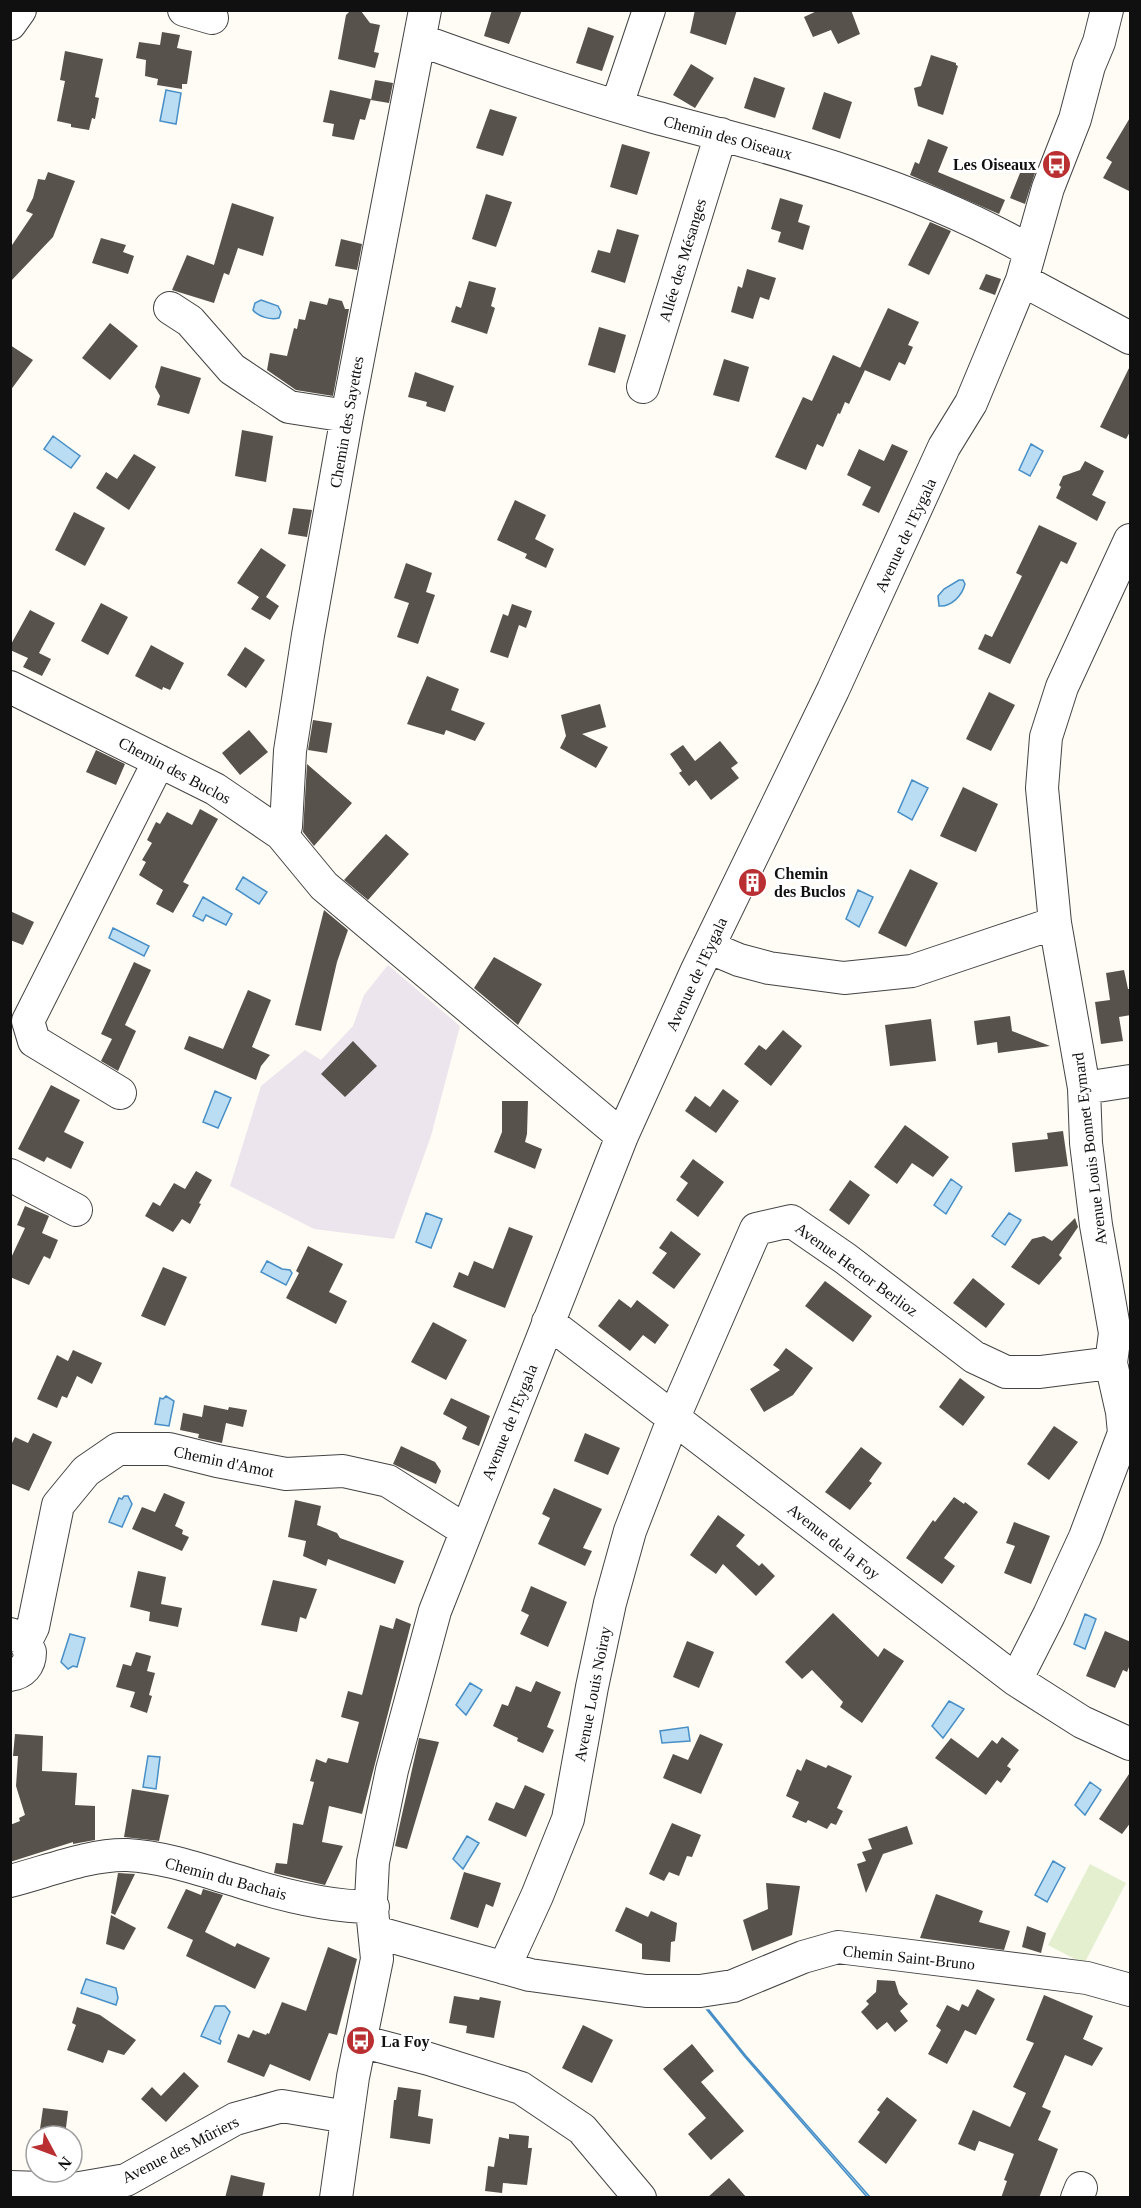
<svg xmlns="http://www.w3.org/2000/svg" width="1141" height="2208" viewBox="0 0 1141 2208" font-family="'Times New Roman',serif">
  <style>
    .industrial { fill: #ede5ee }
    .pitch { fill: #e4efd0 }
    .water { fill: #bbddf3; stroke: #478fc6; stroke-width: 1.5 }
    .building { fill: #58524d }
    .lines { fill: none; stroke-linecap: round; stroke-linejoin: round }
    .minor-casing { stroke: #434343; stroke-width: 34 }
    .minor { stroke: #fff; stroke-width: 32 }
    .labels { text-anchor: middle; stroke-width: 6; stroke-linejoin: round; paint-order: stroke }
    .street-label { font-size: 16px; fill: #101010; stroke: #fff }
    .poi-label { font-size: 16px; font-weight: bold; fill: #101010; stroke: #fff; text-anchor: start }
  </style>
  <rect width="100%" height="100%" fill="#fefcf4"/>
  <path class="industrial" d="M388,965L460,1026L431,1136L394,1239L314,1229L230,1186L261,1086L305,1050L321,1060L353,1026L364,995Z"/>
  <path class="pitch" d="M1090,1864L1126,1883L1084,1964L1048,1945Z"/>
  <path class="water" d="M166,90L181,93L176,124L160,121Z
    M261,300L278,306L281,312L279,318C271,320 258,317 253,310L255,303Z
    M53,436L80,456L71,468L44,449Z
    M1031,444L1043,451L1030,476L1019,470Z
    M959,580H963L965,584C962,596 951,607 939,606L938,596L944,589Z
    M912,780L928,788L912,820L898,812Z
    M243,877L267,892L259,904L236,889Z
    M858,890L873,897L859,927L846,919Z
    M203,897L232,914L226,925L206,915L203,921L193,916Z
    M113,928L149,946L144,956L109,938Z
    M215,1091L231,1098L218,1128L203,1122Z
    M951,1179L962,1187L946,1214L934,1205Z
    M426,1213L442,1219L431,1248L416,1242Z
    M1009,1213L1021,1220L1005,1245L992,1236Z
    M267,1261L282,1269L290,1270L292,1273L286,1285L261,1272Z
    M166,1396L174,1401L169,1426L155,1424L160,1398L163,1399Z
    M124,1496H128L132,1504L122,1527L109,1522L119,1498L122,1499Z
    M1085,1614L1096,1619L1085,1649L1074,1644Z
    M70,1634L85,1638L77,1667L73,1666L68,1669L61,1662Z
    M470,1683L482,1690L466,1715L456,1705Z
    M949,1701L964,1709L943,1738L932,1726Z
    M688,1727L690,1741L662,1743L660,1731Z
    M148,1756L160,1757L156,1789L143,1787Z
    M1090,1782L1101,1790L1085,1815L1075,1805Z
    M467,1836L479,1843L463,1869L453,1859Z
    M1053,1861L1065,1868L1047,1902L1035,1895Z
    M86,1979L116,1988L118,1998L116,2005L81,1993Z
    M215,2006H225L230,2012L219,2039L221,2041L220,2044L201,2036Z
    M707,2010H709L746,2056L870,2197H867L745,2057Z"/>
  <path class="building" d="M351,10L361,11L370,23L380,25L374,52L379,53L375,68L338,59L346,15Z
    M492,10H522L509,44L484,36Z
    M695,10H737L726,45L690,33Z
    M819,10H851L860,34L838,44L831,30L813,37L804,17Z
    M588,27L614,36L602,71L576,63Z
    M162,32L180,35L177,48L192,51L187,84H182V89L157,85L158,79L145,76L146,60L136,58L139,42L160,45Z
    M65,51L103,59L95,97L99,98L95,119L92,118L89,130L71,127V124L57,121L65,81L60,80Z
    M931,55L956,63V65L958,66L943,115L918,106L914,88L921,86Z
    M691,64L714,78L695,108L673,95Z
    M754,77L785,88L775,118L744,108Z
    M375,80L393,83L389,103L371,100Z
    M330,90L371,99L365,120L360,119L354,140L332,136L334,124L323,122Z
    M824,92L852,102L840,139L812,129Z
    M490,109L517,117L503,156L476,148Z
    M1131,116V192L1103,178L1112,162L1106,158Z
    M928,139L948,147L938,172L1005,200L999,214L910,175L915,162L919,164Z
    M622,144L650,152L637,195L610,187Z
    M1022,168L1035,173L1025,204L1010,198Z
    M48,172L75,181L53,237L10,282V248L33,214L26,211L33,198L38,179L45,180Z
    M486,194L512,202L496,247L472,239Z
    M780,198L803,205L798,222L810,226L803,250L778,242L781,232L771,229Z
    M232,203L274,217L263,256L238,248L229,275L224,273L214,303L172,290L187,255L214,265Z
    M930,222L951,231L929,275L908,265Z
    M617,229L639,235L625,283L591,272L598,250L610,253Z
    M101,238L126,245L123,252L134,256L128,274L92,263Z
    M341,239L362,244L357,270L335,266Z
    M747,269L776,278L769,300L760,297L753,319L731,312L738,286L742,288Z
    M986,274L1001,279L995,295L979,289Z
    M469,281L496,288L491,306L495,308L487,334L451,322L456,306L461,308Z
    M329,298L342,301L345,309H349L333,396L296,390L267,370L270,353L287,356L294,328L297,329L299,319L305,320L310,301L327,305Z
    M888,308L919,322L908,345L913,347L905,365L899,362L890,381L860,368Z
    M110,323L138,346L110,380L82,358Z
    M599,327L626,335L615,373L588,365Z
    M10,345L33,360L10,391Z
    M833,355L865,370L849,404L845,402L840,414L838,413L823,447L817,444L806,470L775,457L803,397L812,401Z
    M724,359L749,367L739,402L713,395Z
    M1131,364V430L1126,439L1100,427Z
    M161,366L201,378L189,414L157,405L160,396L155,387Z
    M415,372L454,386L445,412L426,406L427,402L408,397Z
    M242,430L273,436L266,482L235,476Z
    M892,444L908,451L879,513L862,505L871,487L847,475L859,449L884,461Z
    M134,454L156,467L129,510L96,488L106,472L117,479Z
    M1085,461L1104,471L1092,495L1106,502L1097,521L1056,498L1061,487L1059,485L1063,476L1080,470Z
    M515,500L546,515L535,539L554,549L546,568L525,558L527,554L497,540Z
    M293,508L312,510L307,537L288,534Z
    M74,512L105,528L85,566L55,550Z
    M1039,525L1077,543L1067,564L1061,561L1010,664L978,649L985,634L992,637L1022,576L1016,573Z
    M261,548L286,565L266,597L279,606L270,620L251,609L259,597L237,583Z
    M406,563L432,573L426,592L435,595L418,644L397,637L409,603L394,598Z
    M101,603L128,617L108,655L81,641Z
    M512,604L532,611L526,628L519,625L508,658L490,652L503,614L508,616Z
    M30,610L55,623L39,653L51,659L42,676L23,667L28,658L10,650V646Z
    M151,645L184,663L170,690L163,687L162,690L135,676Z
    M245,647L265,660L246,688L227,675Z
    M427,676L459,689L451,710L485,723L475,741L446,730L444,735L407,724Z
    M989,692L1015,705L991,751L966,739Z
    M600,704L606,727L582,734L608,747L596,768L560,748L566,736L561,715Z
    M313,720L332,723L327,753L308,750Z
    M249,730L268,752L240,775L222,753Z
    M720,741L738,763L731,768L739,778L711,800L696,780L689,786L679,773L682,771L670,754L683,745L695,761Z
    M96,750L125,764L116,785L86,772Z
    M307,764L352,803L314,846L303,832Z
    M963,787L998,804L976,852L940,836Z
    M200,809L218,819L183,882L189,885L173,913L156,904L163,890L139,875L146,862L142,860L152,843L147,840L156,822L160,824L167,812L192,825Z
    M386,834L409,854L368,900L344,880Z
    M910,869L938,883L906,947L878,933Z
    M324,910L348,930L337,962L321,1031L295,1025Z
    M10,911L34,922L23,945L10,940Z
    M494,957L542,984L518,1025L474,988Z
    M134,962L151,970L125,1025L136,1031L118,1071L101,1061L112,1039L101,1034Z
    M1124,970L1128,989H1131V1015L1119,1017L1123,1041L1101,1044L1095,1002L1110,1000L1106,973Z
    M248,990L271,1000L252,1047L270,1055L261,1066L256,1080L184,1049L189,1036L223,1049Z
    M1010,1016L1012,1031L1050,1046L998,1053L997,1042L977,1045L974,1021Z
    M931,1019L936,1061L890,1066L885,1025Z
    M783,1030L802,1046L771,1086L744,1064L759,1045L766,1050Z
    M353,1041L377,1066L345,1097L321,1074Z
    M51,1085L80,1100L64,1132L84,1142L71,1169L47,1157L44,1162L18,1149Z
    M723,1089L739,1101L716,1133L685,1111L695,1096L710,1107Z
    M502,1101H528L527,1134L525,1142L542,1149L535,1169L494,1152L502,1132Z
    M905,1125L949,1157L933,1177L912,1163L897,1184L874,1167Z
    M1063,1131L1068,1166L1015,1172L1012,1143L1048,1139L1047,1133Z
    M693,1159L724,1182L698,1217L676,1200L688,1183L680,1177Z
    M196,1171L212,1180L199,1203L201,1204L190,1224L182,1219L173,1232L145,1216L153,1202L160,1206L174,1183L185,1189Z
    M850,1180L870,1195L849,1225L829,1210Z
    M25,1206L49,1216L42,1233L58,1240L50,1259L44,1256L29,1285L10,1277V1260L25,1228L17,1225Z
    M1075,1218L1078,1227L1059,1255L1062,1258L1039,1285L1011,1267L1032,1239L1044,1236L1052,1241Z
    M509,1227L533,1236L505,1308L453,1287L459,1272L468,1276L474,1261L493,1269Z
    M671,1231L701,1254L674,1289L652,1273L667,1253L659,1248Z
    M308,1246L343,1264L329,1292L347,1301L336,1324L286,1298L299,1273L296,1271Z
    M163,1267L187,1277L165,1326L141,1316Z
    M973,1278L1005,1304L986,1328L953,1303Z
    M825,1281L872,1316L853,1342L805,1306Z
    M619,1299L631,1308L637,1300L669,1325L655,1344L643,1335L630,1351L598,1326Z
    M433,1322L467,1340L446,1380L411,1362Z
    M786,1348L813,1368L793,1395L764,1412L750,1389L780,1370L773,1365Z
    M73,1350L102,1363L92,1384L77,1376L67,1398L62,1396L57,1408L37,1399L57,1355L68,1361Z
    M960,1378L985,1397L963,1426L939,1407Z
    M451,1398L490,1416L479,1446L462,1439L467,1427L443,1414Z
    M204,1405L228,1410L229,1407L247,1410L243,1427L226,1423L222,1443L198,1438L199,1434L180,1430L183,1413L202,1417Z
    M1054,1426L1078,1442L1049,1480L1027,1464Z
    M33,1433L52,1442L29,1491L10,1483V1447L15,1437L28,1443Z
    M585,1433L620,1448L608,1475L574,1461Z
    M401,1446L435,1462L441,1471L436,1484L393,1464Z
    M861,1447L882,1463L869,1481L872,1483L850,1510L825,1492Z
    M554,1488L602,1509L583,1548L592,1551L585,1566L538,1544L550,1518L542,1514Z
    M164,1493L185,1502L175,1526L183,1530L182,1534L189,1537L182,1551L132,1529L142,1507L155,1512Z
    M954,1497L964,1504L965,1502L978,1512L944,1558L955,1566L942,1584L906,1558L933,1520L935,1522Z
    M295,1500L321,1506L317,1525L337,1533L340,1538L404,1561L395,1584L328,1559L326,1566L303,1556L306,1541L288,1537Z
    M718,1515L745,1535L736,1546L759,1566L762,1563L775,1576L756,1596L723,1564L716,1574L690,1555Z
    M1014,1522L1050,1536L1031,1584L1004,1573L1015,1546L1006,1543Z
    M138,1571L166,1577L161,1604L182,1608L178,1627L149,1621L150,1612L130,1607Z
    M273,1580L317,1589L306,1619L300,1617L297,1632L261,1625Z
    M531,1586L567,1602L548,1647L520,1634L529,1615L521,1611Z
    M833,1613L878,1657L884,1648L904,1661L862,1723L840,1707L843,1702L812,1670L802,1679L785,1662Z
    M396,1618L411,1624L362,1814L329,1806L322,1842L343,1846L325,1885L274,1873L276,1863L287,1864L293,1823L303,1825L314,1782L310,1781L316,1759L326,1763L328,1758L348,1763L359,1722L341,1717L348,1691L362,1695L380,1625L393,1629Z
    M1105,1631L1131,1642V1662L1127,1672L1123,1670L1115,1688L1086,1676Z
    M687,1641L714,1652L699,1688L673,1677Z
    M136,1652L151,1656L147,1671L155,1673L149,1695L152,1696L147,1713L130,1707L135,1692L116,1687L123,1664L131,1666Z
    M536,1681L561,1692L547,1727L554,1730L543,1753L517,1741L518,1738L493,1726L502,1704L508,1706L516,1686L531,1692Z
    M15,1734L43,1736L42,1771L77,1773L75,1805L95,1806V1840L73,1844V1842L10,1862V1825L20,1821L19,1818L25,1815L16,1786L18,1756H13Z
    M700,1734L723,1744L701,1794L663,1778L673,1754L688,1760Z
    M1002,1737L1019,1750L1007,1766L1011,1769L1001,1783L997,1780L986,1795L935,1758L951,1738L978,1758L992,1740L997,1744Z
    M419,1738L439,1742L407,1849L395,1846Z
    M806,1759L826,1768L828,1765L852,1776L837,1808L843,1811L836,1825L831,1823L827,1829L808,1820L806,1823L792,1817L799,1802L786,1796L797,1769L801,1771Z
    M1131,1771V1822L1122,1834L1099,1819Z
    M525,1785L545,1794L526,1837L488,1820L496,1802L514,1809Z
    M132,1789L169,1795L159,1841L124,1837Z
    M672,1823L701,1835L692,1857L687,1856L679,1876L669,1872L664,1881L649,1874Z
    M907,1826L913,1844L883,1854L866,1893L857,1864L866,1861L862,1852L872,1849L868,1839Z
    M464,1872L501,1883L493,1907L486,1904L478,1928L450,1919Z
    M118,1873L135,1874L115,1915L111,1913Z
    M766,1883L800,1886L792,1935L752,1951L743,1920L768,1909Z
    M186,1889L201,1895L203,1889L223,1895L205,1932L235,1947L237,1943L270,1958L255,1989L186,1956L193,1940L167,1928Z
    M936,1894L983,1911L979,1922L1010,1931L1004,1950L920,1938Z
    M626,1907L648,1917L651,1911L677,1923L675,1941L671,1942L670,1962L642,1959V1944L615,1931Z
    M111,1915L136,1928L124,1950L106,1944Z
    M1027,1926L1046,1933L1041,1953L1022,1947Z
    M328,1947L357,1959L337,2035L329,2033L310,2081L270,2064L264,2077L227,2062L238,2034L249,2038L253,2030L266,2035L267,2033L269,2034L282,2002L306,2011Z
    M877,1980L895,1981L899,1994L908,2004L900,2011L908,2021L895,2032L887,2022L877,2030L861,2012L869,2004L866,2001L876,1992Z
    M977,1989L995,1999L976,2035L965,2030L947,2064L928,2054L941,2030L936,2026L947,2005L959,2011L962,2004L968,2007Z
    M1044,1995L1093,2016L1083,2039L1103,2048L1092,2066L1065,2055L1042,2107L1051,2111L1038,2140L1058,2149L1039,2198H1001L1007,2181L1004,2180L1014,2154L979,2141L975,2151L958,2144L973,2110L1010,2127L1026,2093L1013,2087L1034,2043L1026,2040Z
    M454,1996L479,2000L480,1997L501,2001L494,2038L466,2033L467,2026L449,2023Z
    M77,2007L100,2015L136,2040L124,2055L108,2050L103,2063L67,2050L76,2025L72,2023Z
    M583,2025L613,2040L592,2083L562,2068Z
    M692,2044L714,2071L701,2082L744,2131L711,2160L688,2134L706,2118L663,2069Z
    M184,2072L199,2086L166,2122L141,2099L152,2087L161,2096Z
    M398,2087L421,2090L418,2116L433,2119L430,2144L390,2138L394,2100H396Z
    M887,2097L917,2120L886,2164L858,2142L880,2112L877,2110Z
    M43,2108L68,2111L65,2136H39Z
    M509,2134L529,2136L528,2148H532L527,2185L503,2183L502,2193L485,2191L488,2166L494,2167L499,2137L509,2139Z
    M231,2175L265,2183L262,2198H225Z
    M729,2178L747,2198H707Z"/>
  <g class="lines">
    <defs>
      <path id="minor" d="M184,10L212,18
        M10,24L20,10
        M420,40C497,68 575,95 654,117C783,151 914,184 1030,251
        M617,105L649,10
        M1022,280L1130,338
        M170,308L190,321L232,369L289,407L347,416
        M643,387L721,134
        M10,687L215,789L281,834L324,886L622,1136
        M281,834L286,827L290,751L308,635L347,416L425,10
        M708,947L739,960L769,968L844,978L912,971L1055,923
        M1084,1088L1130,1081
        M120,1093L34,1041L28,1021L159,761
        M10,1175L76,1210
        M548,1322L1016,1680L1082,1722L1130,1744
        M10,1634L23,1638L30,1652C30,1665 23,1673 10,1675
        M26,1641L33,1627L58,1505L86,1471L118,1449H169L217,1461L286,1474L343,1471L388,1481L465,1530
        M1016,1680L1049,1615L1085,1537L1124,1433L1122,1412L1111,1363L1115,1333L1096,1225L1086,1143L1084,1088L1055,923L1042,788L1046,737L1062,687L1130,540
        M10,1881C46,1872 90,1854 127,1855C165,1857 201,1870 238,1881C281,1895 327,1907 373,1907
        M375,1932L530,1975L646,1991H700L733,1986L803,1957L838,1947L1087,1978L1130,1990
        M504,1968L537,1896L568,1819L592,1687L610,1603L630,1531L674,1417L756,1229L791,1221L846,1259L974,1357L1006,1372H1040L1111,1363
        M360,2041L429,2059L521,2088L582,2129L640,2198
        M10,2187L74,2189L126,2180L235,2119L282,2106L347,2117
        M336,2198L353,2077L377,1959L371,1900L373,1862L392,1770L435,1611L622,1136L696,972L833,690L944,447L971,403L1001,331L1022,280L1048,188L1075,119L1089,66L1099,42L1107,10
        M1077,2198L1081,2188"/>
    </defs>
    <use href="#minor" class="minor-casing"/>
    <use href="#minor" class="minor"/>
  </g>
  <defs>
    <symbol id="bus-disc" viewBox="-11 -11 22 22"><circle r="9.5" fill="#b92f32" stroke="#fff"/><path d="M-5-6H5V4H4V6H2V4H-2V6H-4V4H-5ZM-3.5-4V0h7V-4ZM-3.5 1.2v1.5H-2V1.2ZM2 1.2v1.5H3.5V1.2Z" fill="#fff"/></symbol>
    <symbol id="building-disc" viewBox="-11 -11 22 22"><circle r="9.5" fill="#b92f32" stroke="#fff"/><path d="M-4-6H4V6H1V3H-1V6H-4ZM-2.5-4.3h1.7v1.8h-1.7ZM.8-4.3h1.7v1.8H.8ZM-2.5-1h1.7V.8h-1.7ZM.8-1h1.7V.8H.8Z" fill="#fff"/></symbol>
  </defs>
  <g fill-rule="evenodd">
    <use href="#bus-disc" x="1040" y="148" width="33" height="33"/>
    <use href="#building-disc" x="736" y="866" width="33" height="33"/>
    <use href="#bus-disc" x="344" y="2024" width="33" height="33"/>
  </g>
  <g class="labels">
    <g class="street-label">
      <text transform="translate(728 137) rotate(15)" y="6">Chemin des Oiseaux</text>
      <text transform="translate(682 260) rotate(-73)" y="6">Allée des Mésanges</text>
      <text transform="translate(346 422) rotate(-80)" y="6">Chemin des Sayettes</text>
      <text transform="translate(905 535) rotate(-65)" y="6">Avenue de l'Eygala</text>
      <text transform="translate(175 770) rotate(28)" y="6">Chemin des Buclos</text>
      <text transform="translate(696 974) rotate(-65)" y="6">Avenue de l'Eygala</text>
      <text transform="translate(1089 1149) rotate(-97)" y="6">Avenue Louis Bonnet Eymard</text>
      <text transform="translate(857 1269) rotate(36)" y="6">Avenue Hector Berlioz</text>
      <text transform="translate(509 1422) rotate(-68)" y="6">Avenue de l'Eygala</text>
      <text transform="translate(224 1461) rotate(12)" y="6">Chemin d'Amot</text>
      <text transform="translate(834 1541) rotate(38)" y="6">Avenue de la Foy</text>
      <text transform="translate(592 1694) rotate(-79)" y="6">Avenue Louis Noiray</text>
      <text transform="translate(226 1878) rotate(15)" y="6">Chemin du Bachais</text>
      <text transform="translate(909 1957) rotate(6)" y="6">Chemin Saint-Bruno</text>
      <text transform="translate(180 2149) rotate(-27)" y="6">Avenue des Mûriers</text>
    </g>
    <g class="poi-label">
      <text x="1036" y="170" text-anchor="end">Les Oiseaux</text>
      <text x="774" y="879">Chemin<tspan x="774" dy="18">des Buclos</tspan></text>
      <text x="381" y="2047">La Foy</text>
    </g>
  </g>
  <rect width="1141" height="2208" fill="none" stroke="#101010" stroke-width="24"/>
  <g transform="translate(54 2154) rotate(131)"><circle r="28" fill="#ffffff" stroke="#9f9f9f" stroke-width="1.5"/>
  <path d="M0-4.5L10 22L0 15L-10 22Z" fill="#b92f32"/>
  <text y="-9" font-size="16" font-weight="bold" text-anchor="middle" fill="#101010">N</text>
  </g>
</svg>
